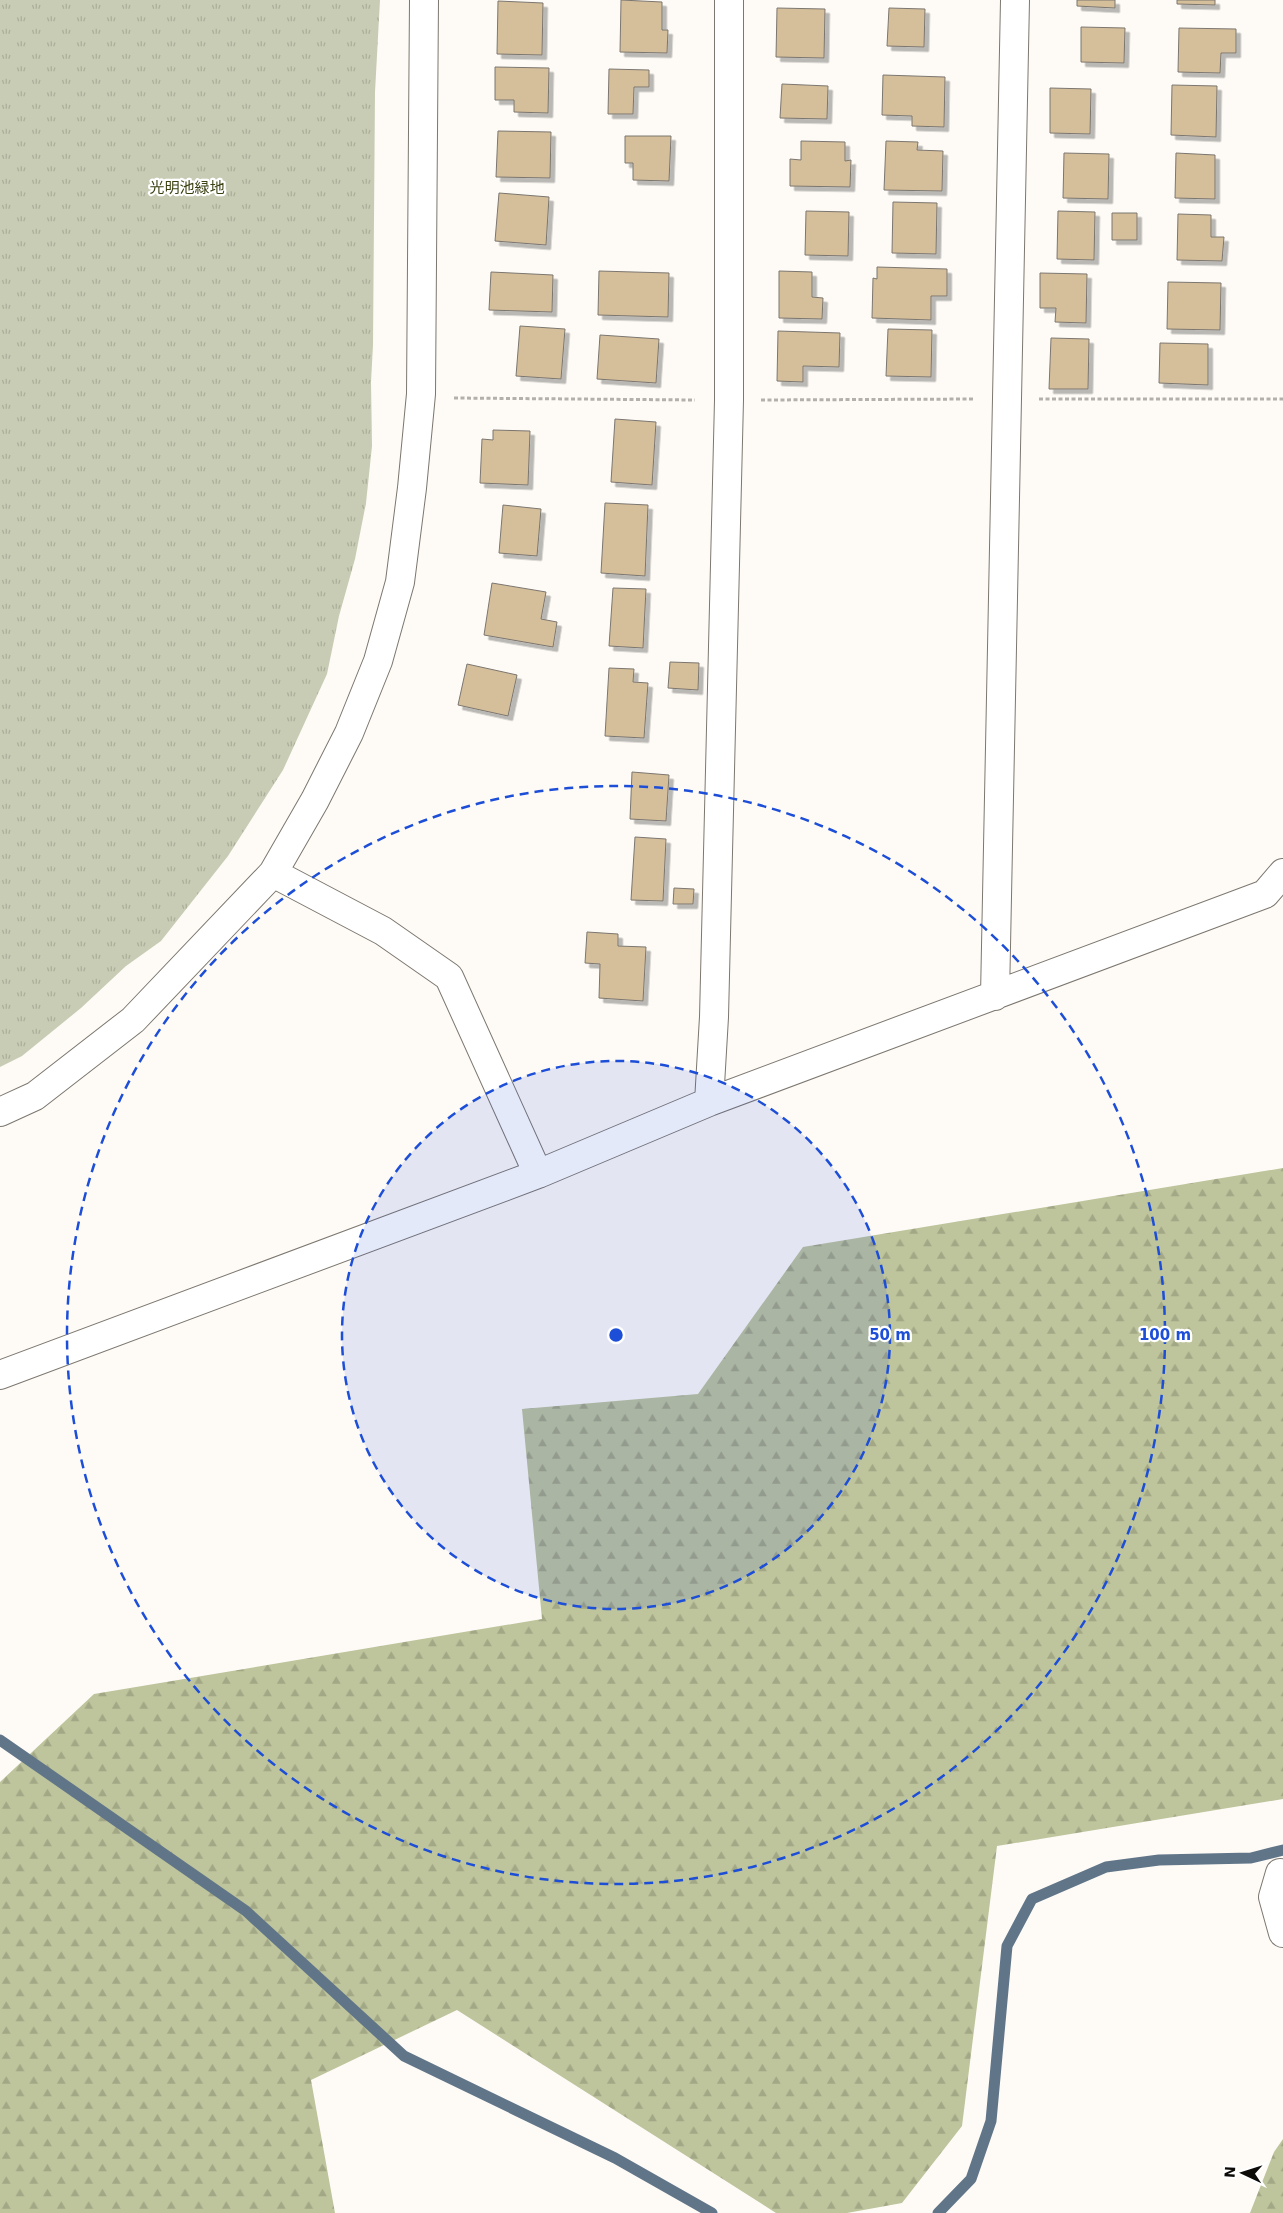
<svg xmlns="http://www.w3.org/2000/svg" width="1283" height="2213" viewBox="0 0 1283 2213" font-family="'DejaVu Sans','Noto Sans JP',sans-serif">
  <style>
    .forest { fill: url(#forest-firs) }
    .park { fill: url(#park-tufts) }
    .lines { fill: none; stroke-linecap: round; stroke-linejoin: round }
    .stream { stroke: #617589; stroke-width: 11 }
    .building { fill: #d5be9a; stroke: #7b766f; filter: url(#shadow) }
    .minor-casing { stroke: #7c776f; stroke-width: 30 }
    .path { stroke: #b3b0ac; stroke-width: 3; stroke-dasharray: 4 2.5; stroke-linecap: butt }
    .minor { stroke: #fff; stroke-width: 28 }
    .ring { fill: none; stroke: #1d4ed8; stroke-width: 2.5; stroke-dasharray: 9 6 }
    .labels { text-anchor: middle; stroke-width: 4.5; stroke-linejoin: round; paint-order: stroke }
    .park-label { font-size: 15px; fill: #3c4112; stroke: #fff }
    .centre { fill: #1d4ed8; stroke: #fff; stroke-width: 2.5 }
    .ring-label { font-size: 15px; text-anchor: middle; font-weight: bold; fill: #1d4ed8; stroke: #fff; stroke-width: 4.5; stroke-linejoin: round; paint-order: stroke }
  </style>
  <defs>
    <pattern id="forest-firs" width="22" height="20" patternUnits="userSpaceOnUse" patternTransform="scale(1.25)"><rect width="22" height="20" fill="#bec49c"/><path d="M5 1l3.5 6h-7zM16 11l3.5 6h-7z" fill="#a2a785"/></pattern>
    <pattern id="park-tufts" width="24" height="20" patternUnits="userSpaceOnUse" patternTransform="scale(1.25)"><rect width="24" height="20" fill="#c8ccb4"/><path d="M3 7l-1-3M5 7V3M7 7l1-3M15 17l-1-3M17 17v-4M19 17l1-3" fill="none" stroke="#abae99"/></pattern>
    <filter id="shadow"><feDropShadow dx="4.5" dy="4.5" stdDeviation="0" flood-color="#0004"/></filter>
  </defs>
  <rect width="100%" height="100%" fill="#fefbf6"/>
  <path class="forest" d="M1283,1168V1799L997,1846L962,2126L902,2203L847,2213H776L457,2010L311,2080L335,2213H0V1782L94,1694L542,1619L522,1409L698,1394L803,1247Z
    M1283,2139V2213H1250L1274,2152Z"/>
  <path class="park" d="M0,0H380L375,92L373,345L371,382L372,446L366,503L355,559L339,616L327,674L283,770L228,856L161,941L126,966L81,1008L22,1056L0,1067Z"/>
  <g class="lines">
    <path class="stream" d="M0,1740L246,1911L404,2056L615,2158L712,2213
      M938,2213L971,2179L991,2121L1007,1946L1032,1899L1106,1867L1159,1860L1251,1858L1283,1850"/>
  </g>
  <path class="building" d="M621,0L662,2V30H668L667,53L620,52Z
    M1077,0H1115V8L1077,6Z
    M1177,0H1215V5L1177,4Z
    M498,1L543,3L542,55L497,54Z
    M777,8L825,9L824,58L776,57Z
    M889,8L925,9L924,47L887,46Z
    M1081,27L1125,28L1124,63L1081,62Z
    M1179,28L1236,29V53H1221L1220,73L1178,72Z
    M495,67L549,68L548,113L514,112V100H495Z
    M609,69L649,70V87H634L633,114H608Z
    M883,75L945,77L944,127L912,126V116L882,115Z
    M782,84L828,86L827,119L780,118Z
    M1172,85L1217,86L1216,137L1171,135Z
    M1050,88L1091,89L1090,134L1050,133Z
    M498,131L551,132L550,178L496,177Z
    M625,136H671L669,181L633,180V163H625Z
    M801,141L845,142V161L851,160L850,187L790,186V159L801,160Z
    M886,141L918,142L917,150L943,151L942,191L884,190Z
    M1064,153L1109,154L1108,199L1063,198Z
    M1176,153L1215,155V199L1175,198Z
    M499,193L549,197L546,245L495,241Z
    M893,202L937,203L936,254L892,253Z
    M806,211L849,212L848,256L805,255Z
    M1058,211L1095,212L1094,260L1057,259Z
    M1112,213H1137V240H1112Z
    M1178,214L1211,215V237H1224L1222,261L1177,260Z
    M877,267L947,269V296H931V320L872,318L873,278L877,279Z
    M599,271L669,273L668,317L598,315Z
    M779,271L812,272V297L823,298L822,319L779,318Z
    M491,272L553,275L552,312L489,310Z
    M1040,273L1087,274L1086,323L1055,322L1056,308H1040Z
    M1168,282L1221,283L1220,330L1167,329Z
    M520,326L565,329L561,379L516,376Z
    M888,329L932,330L931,377L886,376Z
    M778,331L840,333L839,367L803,366V382L777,381Z
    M600,335L659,339L656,383L597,379Z
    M1051,338L1089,339L1088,389H1049Z
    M1160,343L1208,344V385L1159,383Z
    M615,419L656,422L652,485L611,482Z
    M493,430L530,431L528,485L480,483L482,439L493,440Z
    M605,503L648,505L645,576L601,573Z
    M503,505L541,509L537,556L499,553Z
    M492,583L546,592L541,619L557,622L553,647L484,635Z
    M613,588L646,589L643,648L609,646Z
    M670,662L699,663L698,690L668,688Z
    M467,664L517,675L508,716L458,705Z
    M609,668L634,669L633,682L648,683L644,738L605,736Z
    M632,772L669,775L666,821L630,819Z
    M635,837L666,839L663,901L631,900Z
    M674,888L694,889L693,904H673Z
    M587,932L618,934V946L646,947L643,1001L599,998L600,964L585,963Z"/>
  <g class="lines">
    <defs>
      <path id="minor" d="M273,873L383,931L449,977L538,1174
        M995,996L1015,0
        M709,1102L714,1017L729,400V0
        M0,1112L35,1096L133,1020L273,873L315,800L349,733L378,661L400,582L412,488L421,394L424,0
        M0,1375L538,1174L709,1102L1265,894L1283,873
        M1280,1873L1273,1897L1283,1933"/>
    </defs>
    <use href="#minor" class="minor-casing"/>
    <path class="path" d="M454,398L695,400
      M1039,399H1283
      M761,400L975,399"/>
    <use href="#minor" class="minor"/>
  </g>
  <circle cx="616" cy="1335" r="274" fill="#1d4ed8" fill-opacity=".12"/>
  <g class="ring">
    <circle cx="616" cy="1335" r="274"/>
    <circle cx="616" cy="1335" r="549"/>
  </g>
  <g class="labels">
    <g class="park-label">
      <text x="187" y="193">光明池緑地</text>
    </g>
  </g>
  <circle cx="616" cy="1335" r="8" class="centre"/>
  <g class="ring-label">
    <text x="890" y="1340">50 m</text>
    <text x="1165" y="1340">100 m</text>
  </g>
  <g transform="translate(1243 2173) rotate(274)" stroke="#ffffff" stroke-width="4" paint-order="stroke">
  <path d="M0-4L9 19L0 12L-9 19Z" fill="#0d0b08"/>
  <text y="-8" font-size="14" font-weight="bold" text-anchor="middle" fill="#0d0b08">N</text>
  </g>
</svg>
